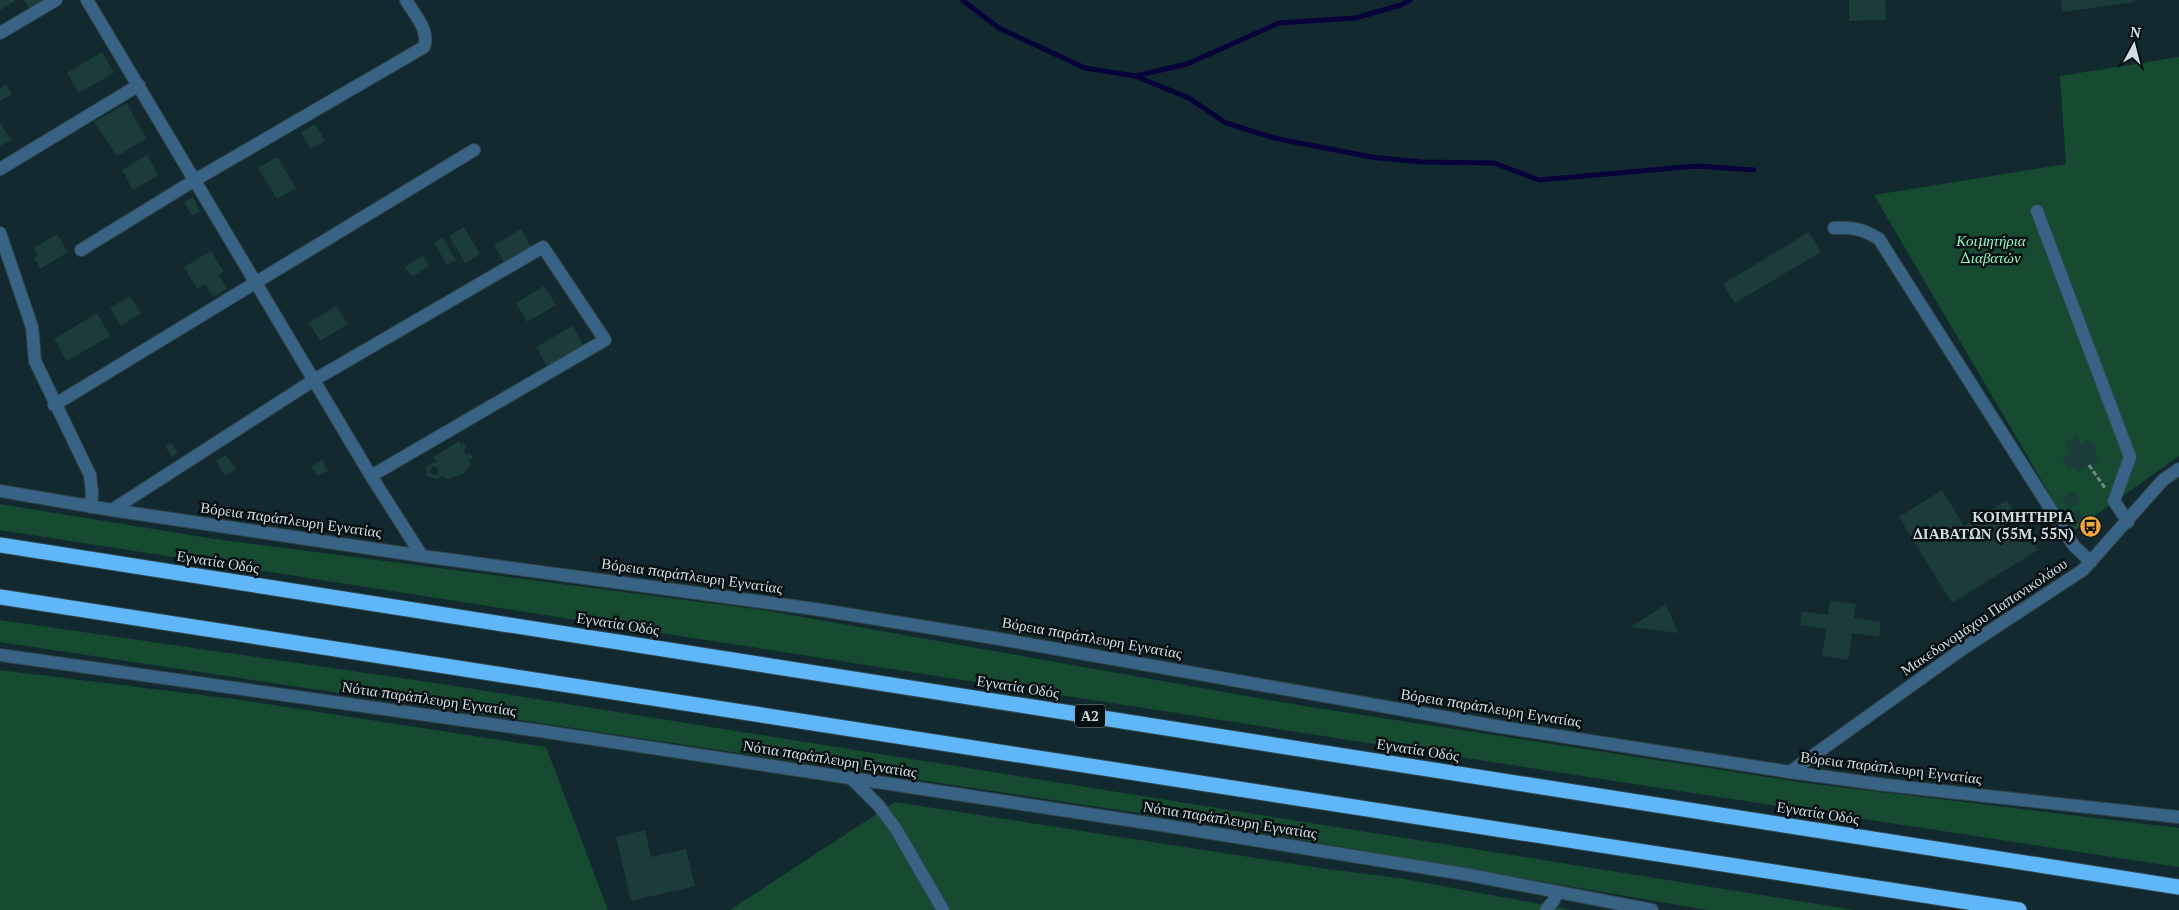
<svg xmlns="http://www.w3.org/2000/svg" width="2179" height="910" viewBox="0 0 2179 910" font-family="'PT Serif',serif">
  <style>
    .green { fill: #164b31 }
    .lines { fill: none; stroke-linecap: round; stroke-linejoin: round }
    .stream { stroke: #07033a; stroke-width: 5 }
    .building { fill: #1b3c39; fill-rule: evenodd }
    .minor-casing { stroke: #30464c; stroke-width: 14 }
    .highway-casing { stroke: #30464c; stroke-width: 17 }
    .path { stroke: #73868b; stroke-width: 3; stroke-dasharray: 5 2.5; stroke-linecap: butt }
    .minor { stroke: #396384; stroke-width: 12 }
    .highway { stroke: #5fb6f8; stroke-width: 15 }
    .labels { text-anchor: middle; stroke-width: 5; stroke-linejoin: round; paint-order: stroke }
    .shield { fill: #061013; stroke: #93a0a4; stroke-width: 1 }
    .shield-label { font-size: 14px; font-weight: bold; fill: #d0dee2 }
    .park-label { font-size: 15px; font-style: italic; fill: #8ef8be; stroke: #061013 }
    .poi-label { font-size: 15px; font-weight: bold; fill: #d0dee2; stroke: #061013; text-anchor: end }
    .street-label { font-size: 15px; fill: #d0dee2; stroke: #061013 }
  </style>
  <rect width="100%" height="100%" fill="#11292f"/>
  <path class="green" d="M2179,57V456L2072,532L1874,195L2066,164L2060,76Z
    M0,504L215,539L769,611L1298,705L1806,783L2179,828V867C1452,757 726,643 0,530Z
    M0,620L449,685L1855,910H1707L1192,821L0,642Z
    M0,670L234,699L546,747L608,910H0Z
    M895,802L1320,868L1399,878L1572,910H730Z"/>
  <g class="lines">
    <path class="stream" d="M962,0L999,28L1085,68L1135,76L1187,64L1279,23L1355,18L1401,5L1410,0
      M1135,76L1189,98L1226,123L1274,138L1371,157L1422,162L1494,163L1539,180L1697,166L1754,170"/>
  </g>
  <path class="building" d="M0,0H14L15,1L0,10Z
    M24,0H52L31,12Z
    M1849,0H1885L1886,20L1849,21Z
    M2061,0H2135V2L2063,12Z
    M102,52L114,73L79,93L67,73Z
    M6,84L12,94L0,101V88Z
    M127,103L146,139L117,156L94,122Z
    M0,122L11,140L0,146Z
    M315,124L325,141L311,149L301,132Z
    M147,155L158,175L133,190L122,170Z
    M277,157L296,188L277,199L258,168Z
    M193,197L200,212L192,216L184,202Z
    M464,227L480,254L465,263L449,236Z
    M521,229L531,247L504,262L494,245Z
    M1809,232L1821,252L1735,303L1723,284Z
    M57,234L68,252L40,269L34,258L38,255L34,248Z
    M443,238L456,260L447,265L434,243Z
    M211,251L224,272L219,275L227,289L213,297L205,284L197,289L184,267Z
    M423,255L429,266L412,277L405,267Z
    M544,286L556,305L527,322L516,303Z
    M130,296L141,313L121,326L110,308Z
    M336,306L348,324L320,341L309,323Z
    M97,313L110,336L67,361L54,339Z
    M573,326L585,348L548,368L536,347Z
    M2076,436L2081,444L2087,440L2095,444V453L2099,459L2077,473L2073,466L2068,469L2062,459L2071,453L2065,443Z
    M459,441L461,445L464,443L467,448L463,450L466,455L470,453L473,458L469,460L471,464L464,474L447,479L443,475L438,479L427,476L426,467L431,463H437L434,457ZM433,467H437L439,471L436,475L432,474L430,470Z
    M171,443L178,453L172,457L165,446Z
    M226,455L236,469L225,476L216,461Z
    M322,460L328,471L317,476L311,466Z
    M1942,490L1964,526L2007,500L2038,550L1952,603L1899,517Z
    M2073,491L2080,502L2069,509L2062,498Z
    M2069,509L2072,514L2078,510L2083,519L2073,526L2064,512Z
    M1830,601L1856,604L1854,618L1881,622L1879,637L1852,633L1848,660L1822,656L1826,629L1800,625L1802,611L1828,615Z
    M1666,604L1678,633L1631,627Z
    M645,830L651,857L686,849L695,886L631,901L616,837Z"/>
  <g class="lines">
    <defs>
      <path id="minor" d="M87,0L371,476L422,556
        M0,33L56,0
        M0,169L139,85
        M2037,211L2130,457L2114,501L2128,522
        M1834,228C1853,227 1863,229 1879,239L2074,546L2091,562
        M0,233L32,327L35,361L90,475L92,493L91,507
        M81,250L195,180L424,47C430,30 414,14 406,0
        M54,405L474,150
        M0,491L112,510L422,556L815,609L994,638L1495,726L1790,772L1886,785L2179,817
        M112,510L314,380L543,247L605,340L371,476
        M0,655L547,732L1174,827L1464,874L1652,910
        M1790,772L1961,650L2083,570L2163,480L2179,469
        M852,779L879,806L896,829L943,910
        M1546,910L1554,900L1556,892"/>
      <path id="highway" d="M0,545L2179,887
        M0,597L2019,910"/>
    </defs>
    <use href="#minor" class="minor-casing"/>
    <use href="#highway" class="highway-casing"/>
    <path class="path" d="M2089,465L2105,488"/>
    <use href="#minor" class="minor"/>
    <use href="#highway" class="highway"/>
  </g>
  <defs>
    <symbol id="bus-disc" viewBox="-11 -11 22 22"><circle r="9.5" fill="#efa73d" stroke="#061013"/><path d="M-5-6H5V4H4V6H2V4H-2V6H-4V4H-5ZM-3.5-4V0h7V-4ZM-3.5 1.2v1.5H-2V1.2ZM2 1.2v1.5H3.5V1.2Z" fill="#111"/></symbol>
  </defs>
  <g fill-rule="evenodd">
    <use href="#bus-disc" x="2078" y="514" width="25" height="25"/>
  </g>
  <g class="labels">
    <rect class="shield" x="1075" y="704.5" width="30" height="23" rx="4"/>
    <g class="shield-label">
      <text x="1090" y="721">Α2</text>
    </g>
    <g class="park-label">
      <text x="1991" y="246">Κοιμητήρια<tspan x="1991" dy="17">Διαβατών</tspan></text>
    </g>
    <g class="poi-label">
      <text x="2074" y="522">ΚΟΙΜΗΤΗΡΙΑ<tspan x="2074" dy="17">ΔΙΑΒΑΤΩΝ (55Μ, 55Ν)</tspan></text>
    </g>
    <g class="street-label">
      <text transform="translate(291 520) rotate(8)" y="5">Βόρεια παράπλευρη Εγνατίας</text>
      <text transform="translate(218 562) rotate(9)" y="5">Εγνατία Οδός</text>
      <text transform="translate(692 576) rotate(8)" y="5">Βόρεια παράπλευρη Εγνατίας</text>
      <text transform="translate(1984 617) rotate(-34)" y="5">Μακεδονομάχου Παπανικολάου</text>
      <text transform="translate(618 624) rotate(9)" y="5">Εγνατία Οδός</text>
      <text transform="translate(1092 638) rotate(10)" y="5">Βόρεια παράπλευρη Εγνατίας</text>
      <text transform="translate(1018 687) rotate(9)" y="5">Εγνατία Οδός</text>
      <text transform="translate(429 699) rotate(8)" y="5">Νότια παράπλευρη Εγνατίας</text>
      <text transform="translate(1491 708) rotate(9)" y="5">Βόρεια παράπλευρη Εγνατίας</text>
      <text transform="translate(1418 750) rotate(9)" y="5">Εγνατία Οδός</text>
      <text transform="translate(830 759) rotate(9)" y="5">Νότια παράπλευρη Εγνατίας</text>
      <text transform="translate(1891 768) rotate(7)" y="5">Βόρεια παράπλευρη Εγνατίας</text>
      <text transform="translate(1818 813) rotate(9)" y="5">Εγνατία Οδός</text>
      <text transform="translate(1230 820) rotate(9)" y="5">Νότια παράπλευρη Εγνατίας</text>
    </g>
  </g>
  <g transform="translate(2134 45) rotate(7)" stroke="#061013" stroke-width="4" paint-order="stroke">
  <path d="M0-4L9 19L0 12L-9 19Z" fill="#d0dee2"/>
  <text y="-8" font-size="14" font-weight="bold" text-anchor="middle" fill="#d0dee2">N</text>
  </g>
</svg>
